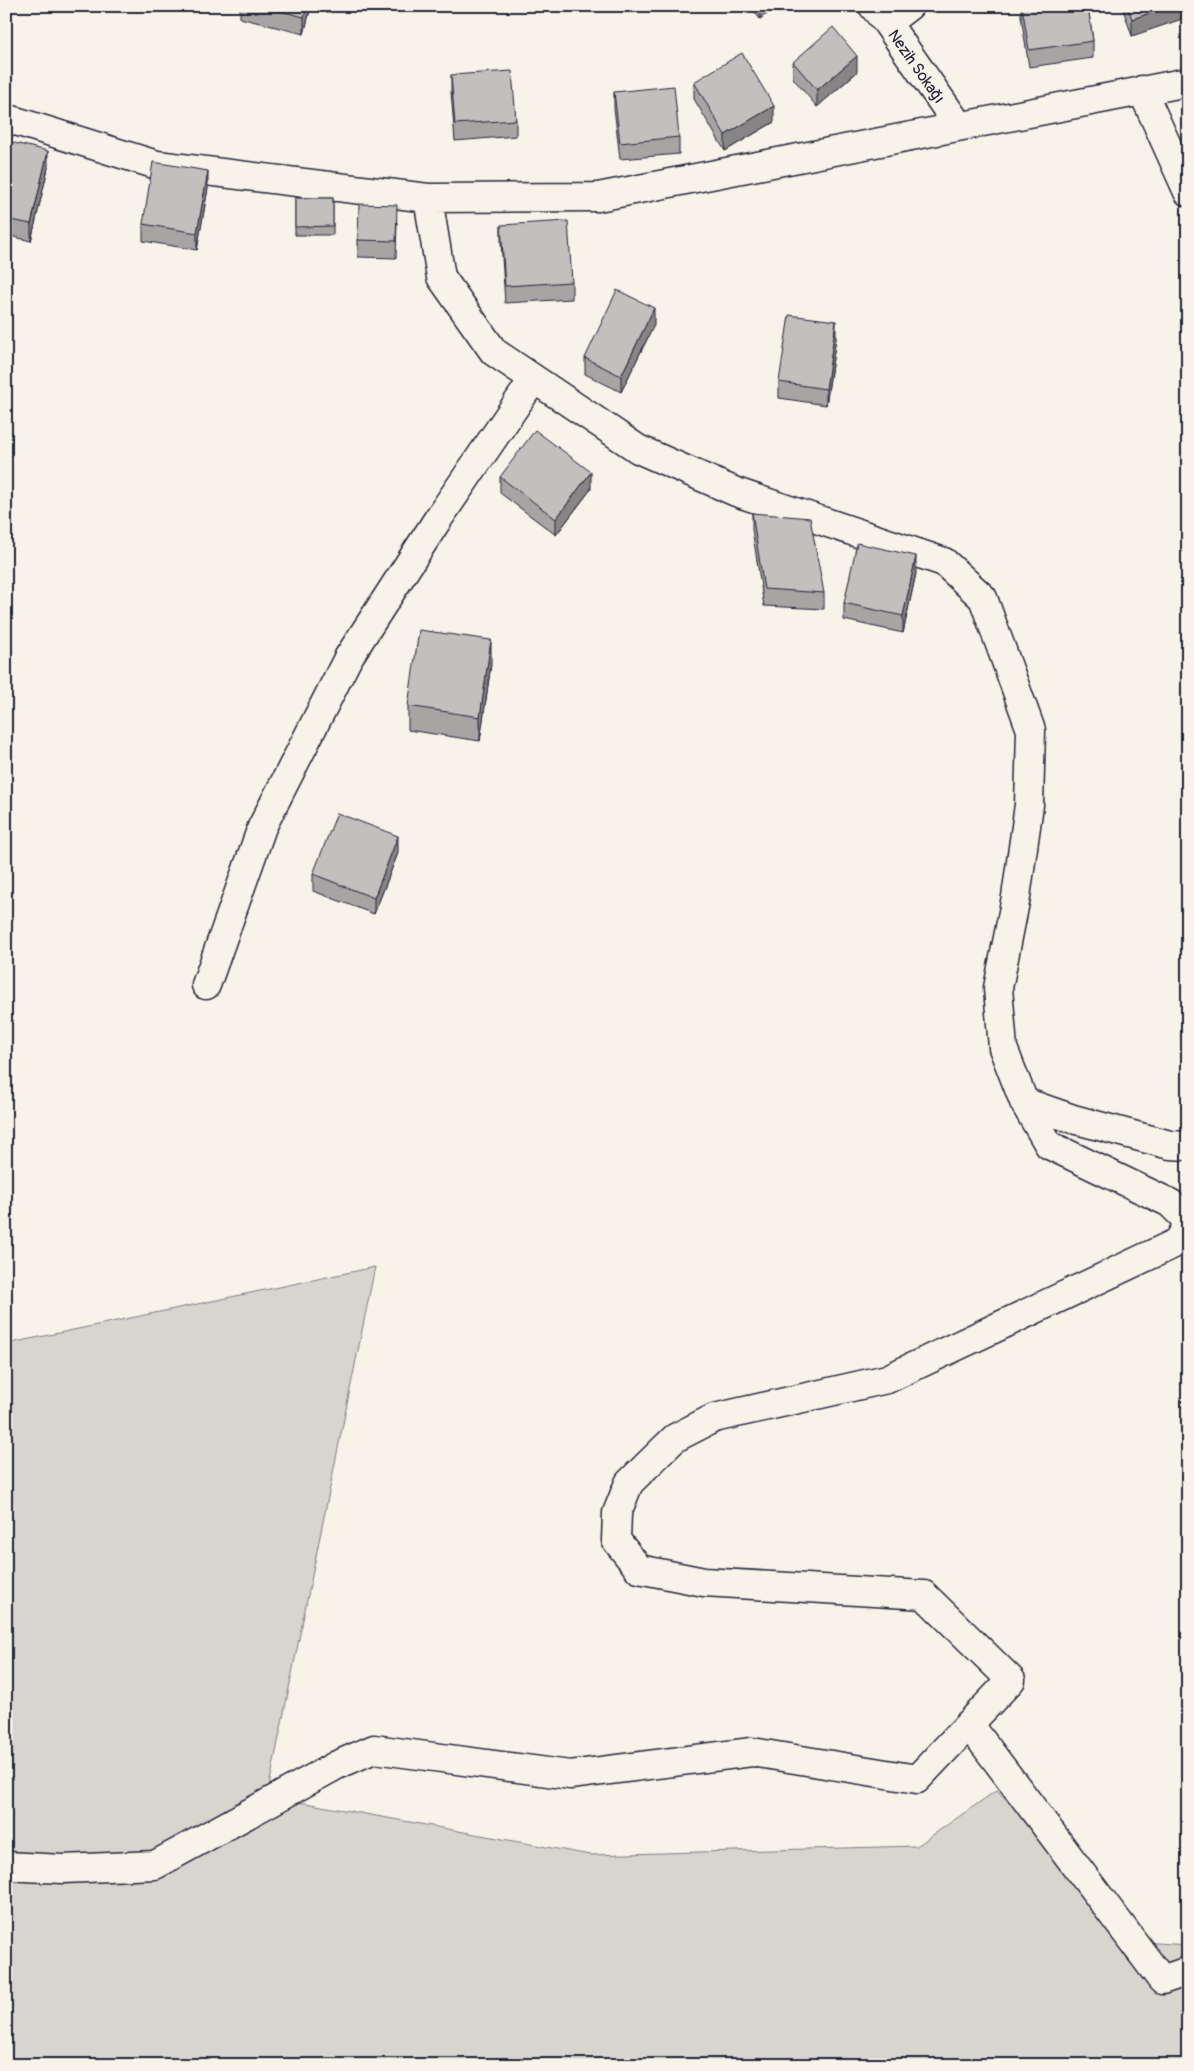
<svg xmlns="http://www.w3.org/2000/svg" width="1194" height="2071" viewBox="0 0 1194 2071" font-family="Pangolin,sans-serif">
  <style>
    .green { fill: #d8d5cf; stroke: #7d7c85 }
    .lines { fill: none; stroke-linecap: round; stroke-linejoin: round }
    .minor-casing { stroke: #22223b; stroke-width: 31 }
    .minor { stroke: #f7f3e8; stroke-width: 28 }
    .wall { fill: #a7a4a3; stroke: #22223b }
    .shaded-wall { fill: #888684; stroke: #22223b }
    .building { fill: #c2bfbd; stroke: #22223b }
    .labels { text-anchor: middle; stroke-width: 4; stroke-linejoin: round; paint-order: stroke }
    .street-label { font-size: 16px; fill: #22223b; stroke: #f7f3e8 }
  </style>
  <rect width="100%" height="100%" fill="#f7f3e8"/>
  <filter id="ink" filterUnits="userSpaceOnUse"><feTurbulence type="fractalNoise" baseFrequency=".02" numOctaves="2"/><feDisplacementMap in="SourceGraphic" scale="10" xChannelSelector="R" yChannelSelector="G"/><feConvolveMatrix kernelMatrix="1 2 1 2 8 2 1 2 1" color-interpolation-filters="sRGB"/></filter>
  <g filter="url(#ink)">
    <path class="green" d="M375,1267L267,1796L590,1855L917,1846L997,1790L1142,1942L1188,1945V2065H6V1344Z"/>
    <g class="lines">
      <defs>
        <path id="minor" d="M873,6L887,23L959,126
          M887,23L909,6
          M1142,90L1188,192
          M6,118L157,165L428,198L598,197L1188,82
          M428,198L441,277L494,352L638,449L736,492L944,562L983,598L1031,730L1029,805L1016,897L998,988L1003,1048L1024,1102L1073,1119L1170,1145L1188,1146
          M206,985L262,827L348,658L438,519L533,380
          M1024,1102L1049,1145L1170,1203L1188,1221
          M969,1724L1162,1980L1188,1971
          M6,1866L63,1869L155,1865L337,1765L374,1749L570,1775L752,1752L917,1779L1011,1680L924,1595L704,1582L639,1569L616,1540L617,1513L629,1483L675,1438L714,1418L887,1379L1178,1242L1188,1225"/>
      </defs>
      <use href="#minor" class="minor-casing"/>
      <use href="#minor" class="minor"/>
    </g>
    <path class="wall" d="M240,6H311L304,34L240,18Z
      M750,6H777L760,19Z
      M1021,6H1088L1093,41V58L1029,67L1021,16Z
      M1122,6H1188L1132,36Z
      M793,62L857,72L817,107L793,78Z
      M451,75L516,120V136L455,141L451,92Z
      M694,82L774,122L725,151L694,99Z
      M614,92L679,137V154L620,159L614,108Z
      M6,141L48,168L31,241L6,235Z
      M208,188L197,250L143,241V224Z
      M295,198H333V235H295Z
      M397,222L396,258L358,257V240Z
      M501,225L572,282V299L505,303L501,242Z
      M654,325L621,392L585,374V358Z
      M836,338L826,405L779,398V382Z
      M500,477L591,489L556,535L500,493Z
      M752,513L824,593V609L764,606L752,529Z
      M916,573L903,633L844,620V603Z
      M491,664L480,741L408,730V706Z
      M398,853L374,914L313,891V874Z"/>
    <path class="shaded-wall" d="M307,6H311L304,34V17Z
      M760,6H777L760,19Z
      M1172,6H1188V17L1132,36V19Z
      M857,56V72L817,107V90Z
      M774,106V122L725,151V135Z
      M48,151V168L31,241V224Z
      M208,171V188L197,250V233Z
      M654,308V325L621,392V376Z
      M836,321V338L826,405V389Z
      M591,472V489L556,535V519Z
      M916,556V573L903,633V616Z
      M491,640V664L480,741V717Z
      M398,836V853L374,914V898Z"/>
    <path class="building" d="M259,6H307L304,17Z
      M1022,6H1088L1093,41L1029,50Z
      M1127,6H1172L1132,19Z
      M833,27L857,56L817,90L793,62Z
      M742,53L774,106L725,135L694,82Z
      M512,71L516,120L455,124L451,75Z
      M674,86L679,137L620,143L614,92Z
      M6,141L48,151L31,224L6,219Z
      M153,162L208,171L197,233L143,224Z
      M295,198H333V226L295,227Z
      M359,204L397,205L396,241L358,240Z
      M568,221L572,282L505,286L501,225Z
      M617,290L654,308L621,376L585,358Z
      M789,315L836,321L826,389L779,382Z
      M535,430L591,472L556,519L500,477Z
      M752,513L810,518L824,593L764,589Z
      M857,543L916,556L903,616L844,603Z
      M419,630L491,640L480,717L408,706Z
      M337,813L398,836L374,898L313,874Z"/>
  </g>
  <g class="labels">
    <g class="street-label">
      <text transform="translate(917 66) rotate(55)" y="6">Nezih Sokağı</text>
    </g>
  </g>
  <rect width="1194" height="2071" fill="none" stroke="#f7f3e8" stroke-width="25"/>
  <rect x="12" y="12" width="1169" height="2046" fill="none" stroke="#22223b" stroke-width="2" filter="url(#ink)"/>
</svg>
